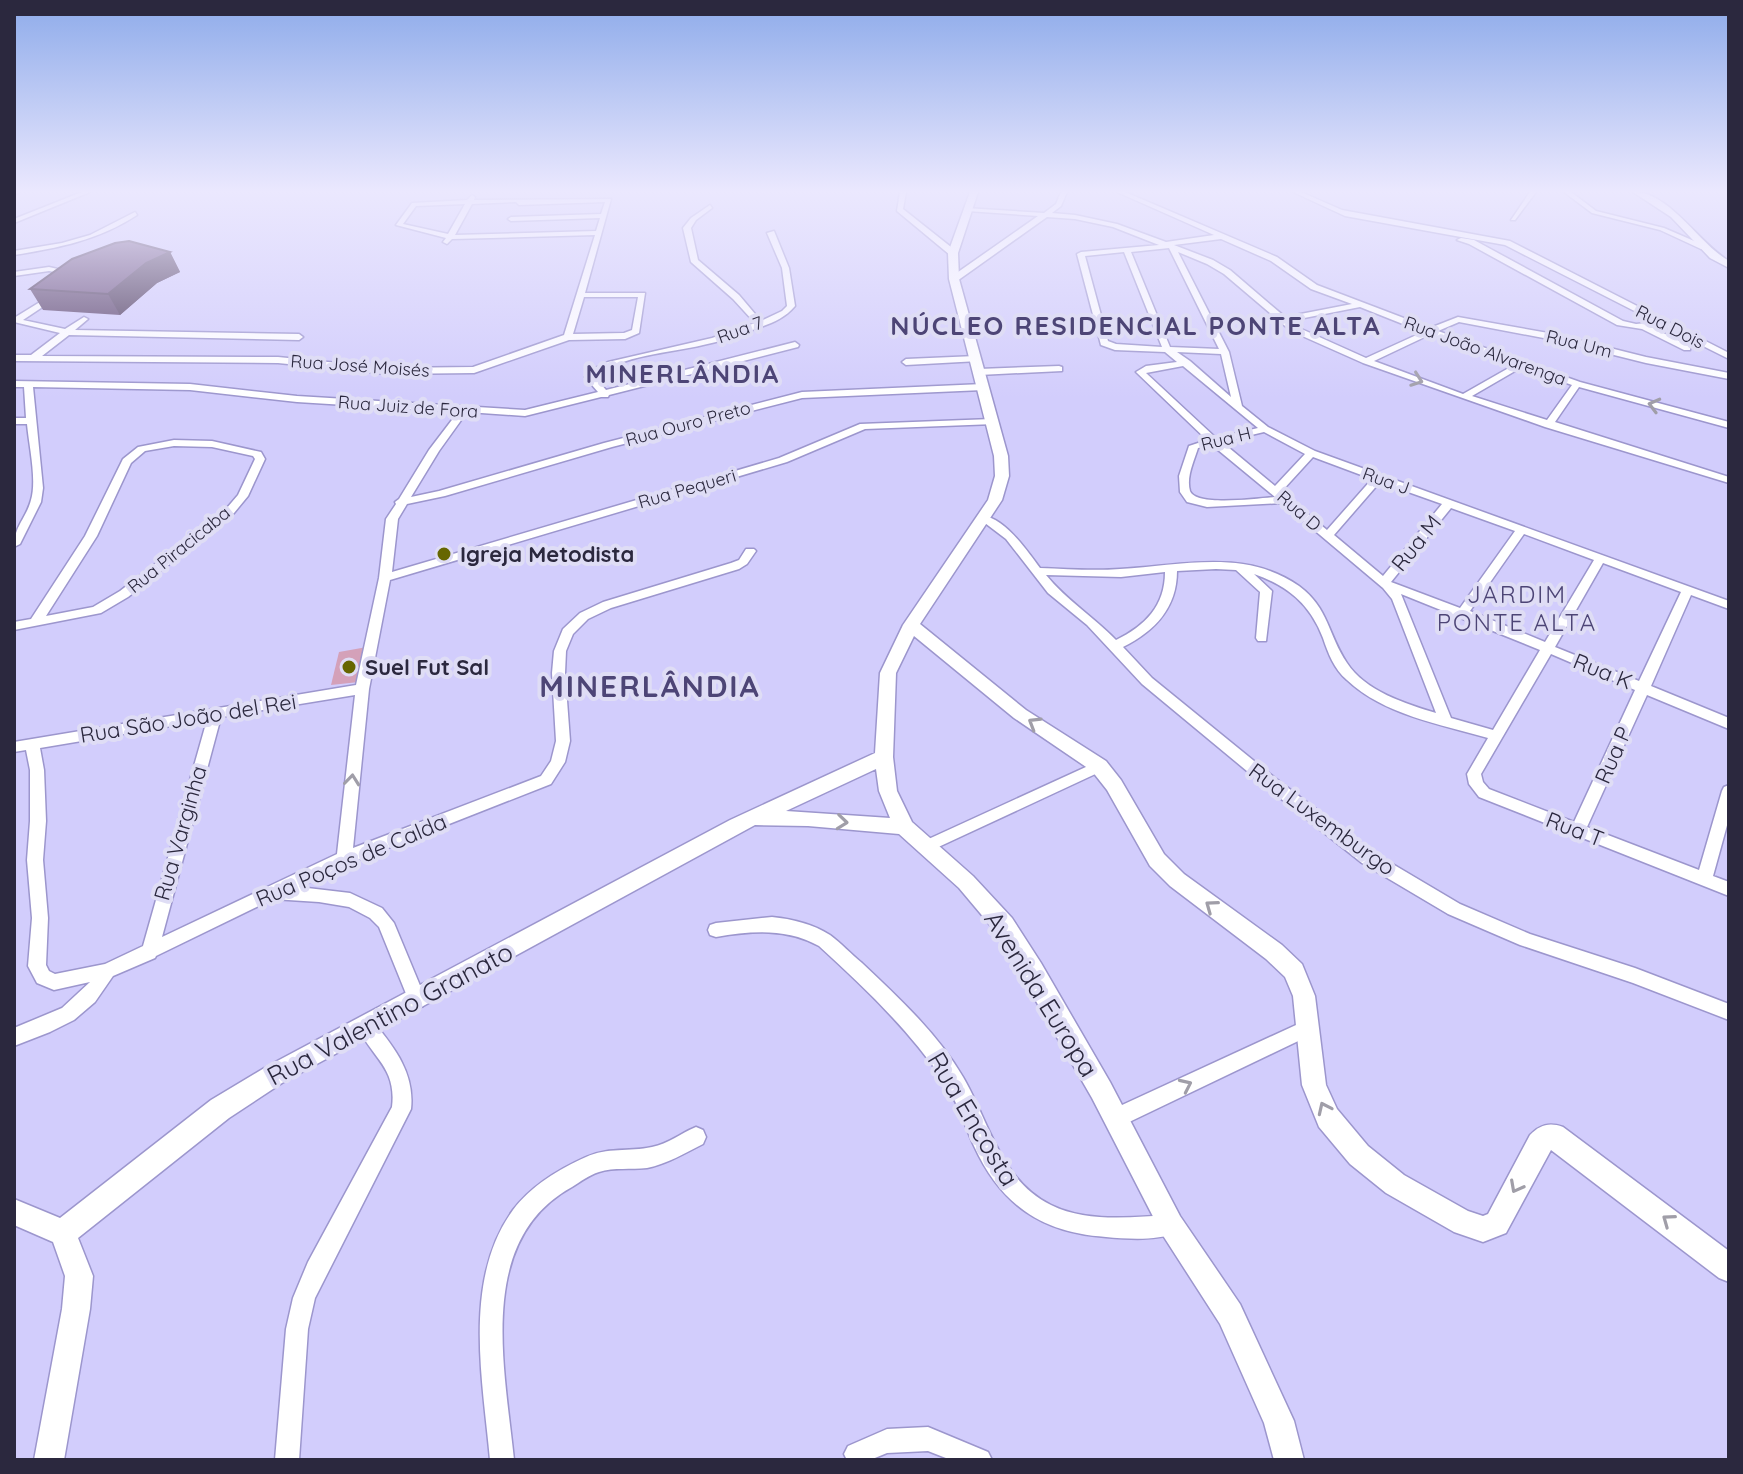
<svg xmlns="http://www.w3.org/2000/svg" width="1743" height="1474" viewBox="0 0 1743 1474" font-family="Quicksand,sans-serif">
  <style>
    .green { fill: #d4a1b9 }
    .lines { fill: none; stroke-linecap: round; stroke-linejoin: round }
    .minor-casing { stroke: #9c96cd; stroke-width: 3 }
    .tertiary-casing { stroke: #9c96cd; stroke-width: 3 }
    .minor { fill: #fff; fill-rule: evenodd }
    .tertiary { fill: #fff; fill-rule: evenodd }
    .wall { fill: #563f67 }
    .shaded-wall { fill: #463354 }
    .building { fill: #644978; stroke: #463354; stroke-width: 2 }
    .oneway { stroke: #a09ea8 }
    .poi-dot { fill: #660; stroke: #dfddf5; stroke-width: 3 }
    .labels { text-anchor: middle; stroke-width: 8; stroke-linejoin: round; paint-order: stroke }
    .far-street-label { font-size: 18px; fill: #2b283e; stroke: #dfddf5 }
    .street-label { font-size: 22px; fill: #2b283e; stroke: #dfddf5 }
    .poi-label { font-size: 22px; font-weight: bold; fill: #2b283e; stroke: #dfddf5; text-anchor: start }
    .neighbourhood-label { font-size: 24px; letter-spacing: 2px; fill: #4d4576; stroke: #dfddf5 }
    .far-district-label { font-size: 26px; font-weight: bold; letter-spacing: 2px; fill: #4d4576; stroke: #dfddf5 }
    .near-street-label { font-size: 26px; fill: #2b283e; stroke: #dfddf5 }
    .district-label { font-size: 30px; font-weight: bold; letter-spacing: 2px; fill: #4d4576; stroke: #dfddf5 }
  </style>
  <rect width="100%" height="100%" fill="#d2cdfc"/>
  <path class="green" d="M367,647L359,682L331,685L339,652Z"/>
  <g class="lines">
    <defs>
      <path id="minor" d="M14,192H20L14,195Z
        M82,192H90L14,223V219Z
        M900,192H906L903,209L956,251V255H950L897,211Z
        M1061,192H1067L1061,206L1052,213L1075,215L1117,224L1166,242L1214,235L1117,192H1125L1277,257L1317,285L1430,328L1458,317L1554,334L1646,357L1729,373V379L1646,363L1554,340L1459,322L1438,331L1580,382L1729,422V428L1579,387L1555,422L1729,477V483L1545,427L1363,363L1291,331L1224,274L1207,264L1178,252L1229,352L1242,406L1268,427L1315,451L1729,601V609L1691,595L1651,686L1729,718V729L1647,695L1587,827L1699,870L1722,791L1724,787L1729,785V818L1713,876L1729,882V896L1479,797L1469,784L1467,774L1488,738C1440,724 1384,715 1347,680C1334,669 1328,653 1323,638C1310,604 1288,586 1254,574L1272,591L1266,641H1258L1256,638L1260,592L1236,570L1216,569L1177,571C1177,608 1155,631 1123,647L1152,678L1275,778L1374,853L1460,904L1530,934L1635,968L1729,1004V1020L1633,983L1520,945L1448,914L1362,863L1265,786L1142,684L1087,625L1048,593L1006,539L981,520V516C1003,515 1028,552 1040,568C1067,569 1094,571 1120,569C1181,566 1245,548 1299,586C1329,608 1328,635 1347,663C1365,691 1406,704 1436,713L1392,599L1383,588L1282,503L1207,507L1187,502L1180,492L1179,476L1189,446L1207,440L1136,372L1146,366L1177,362L1165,352L1115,350L1101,345L1077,254L1081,252L1159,245L1113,227L1075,219L1047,217L957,281H951V277L1038,216L967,211L965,208L1044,213L1056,204ZM1221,239L1271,261L1311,289L1352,304L1285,317L1230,270L1213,260L1174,245ZM1169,248L1219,349L1170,347L1131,252ZM1124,252L1162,347L1116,344L1108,341L1085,256ZM1360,307L1423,332L1366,358L1297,327L1289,321ZM1431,334L1514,365L1463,394L1374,361ZM1177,352L1221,354L1231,397L1190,361ZM1183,366L1258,428L1216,438L1146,373ZM1522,367L1572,385L1547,420L1472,396ZM1264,432L1305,454L1275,486L1222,442ZM1212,445L1275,497C1259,498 1196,507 1190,491C1186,477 1194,461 1198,448ZM1313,457L1372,479L1327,530L1281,492ZM1380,482L1442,504L1383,576L1334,535ZM1451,508L1515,531L1460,608L1391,582ZM1524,534L1594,560L1545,642L1470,611ZM1603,563L1681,592L1639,681L1555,647ZM1165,572C1165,606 1145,626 1116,640C1094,617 1066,600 1046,575L1121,577ZM1401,594L1540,650L1493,730L1451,718ZM1551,654L1635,690L1574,822L1489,789L1483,782L1481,774Z
        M1293,192H1301L1342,210L1510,241L1729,353V359L1663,326L1653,328L1690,346V350H1684L1642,329L1617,325L1469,244L1457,240L1461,238L1474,240L1623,321L1636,324L1656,322L1505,245L1345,216Z
        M1530,192H1536L1515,220H1511Z
        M1564,192H1571L1596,211L1664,228L1708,247L1701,249L1660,230L1592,213Z
        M472,195L475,197L474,200L611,199L585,293H645L639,333L625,339L569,340L474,373L388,374L278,363L14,361V355H31L60,333L14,322V318L53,294H56V298L23,320L65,329L84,317L88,319L75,330L299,334L303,337L299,340L69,335L42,356L278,357L388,368L473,367L564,335L595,235L452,239L447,244L443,242L446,238L396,225L412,203L467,200ZM516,202L519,205L605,202L601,214L511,217L508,219L511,221L600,218L596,231L455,235L472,204ZM465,204L448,234L403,224L416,206ZM584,297H638L632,330L624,333L573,334Z
        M710,205L712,208L696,220L691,228L698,260L739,295L761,321L782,311L787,306L782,268L767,233L774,231L789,268L795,306C785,318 772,323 758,328C740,335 722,341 703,345C671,353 620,355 595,377L606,390L795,342L799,345L798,347L609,395L608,397H601L525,416L467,412L439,451L411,497L439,491L604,443L802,392L983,384L988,387L983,390L802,398L612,447L445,496L407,504L398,519L392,572L779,458L860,424L992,419L997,422L995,424L865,429L787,462L390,580L369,689L353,848L541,776L551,761L556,741L552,673L554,651L563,629L580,613L603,602L731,563L739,560L746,549H754L756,551L747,564L739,569L611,608L588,619L573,634L566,651L565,673L570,741L565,762L551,784L350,863L299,887L350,893L382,908L394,923L426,1000L423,1006L417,1008L411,1006L379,927L370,918L349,907L319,902L273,899L156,956L155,958L113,976L95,1002L74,1020L50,1032L14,1046V1028L62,1008L90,982L54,990L37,983L28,966L32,918L27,860L30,821V770L26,750L14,752V742L356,685L379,578L386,519L396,504L395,502L399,499L429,450L458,412L297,402L190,390L33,387L43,488L41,502L20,544L14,547C14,526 26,519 31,500C37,480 29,446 27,424H14V418H26L24,387H14V381L190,384L297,396L525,410L598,392L585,377L595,368L608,362L712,338L755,323L733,299L691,262L683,228L691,218ZM355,695L337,854L162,937L221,717ZM207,720L143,946L105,964L55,974L49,971L46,965L48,918L43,860L46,821L44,770L40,748Z
        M135,212L137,215C99,240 58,248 14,255V251L62,243L90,235Z
        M49,267L80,274L76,276L49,271L14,276V272Z
        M976,356L980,359L979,361L906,365L902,362L906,359Z
        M1059,366L1062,367V371L979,375L975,372L979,369Z
        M174,440L212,441L261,452L265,459L248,496L234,513L128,597L101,613L14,630V622L31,619L85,536L123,459L138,447ZM174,446L212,447L253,456L255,459L238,495L226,509L120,591L93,607L46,616L97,536L131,463L145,451Z
        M1099,761L1104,762L1106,766L1104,770L932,850L927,852L922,850L919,846L922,842Z
        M772,917C792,919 813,924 830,935C841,943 851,954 862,963C898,997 938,1034 963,1077C989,1121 1000,1180 1051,1205C1087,1223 1132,1217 1171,1215L1178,1218L1181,1225L1178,1232C1158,1241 1128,1239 1106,1237C1042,1233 1001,1205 974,1146C964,1124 957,1100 943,1080C909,1030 864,987 819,946C786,928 752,931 716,937L710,935L708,930L710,925L716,923Z
        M366,1018L372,1020C394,1047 415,1073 411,1109L315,1298L308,1329L299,1460H275L286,1329L293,1298L308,1262L392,1107C397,1067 371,1057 357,1026L360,1020Z
        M1309,1019L1315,1021L1318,1027L1315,1033L1123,1125L1116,1128L1109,1125L1106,1118L1109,1111Z
        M696,1127L703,1130L706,1137L703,1144C685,1153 667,1164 647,1168C631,1170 614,1167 599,1172C589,1175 580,1182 572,1187C475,1240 505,1369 514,1460H490C483,1381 462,1280 513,1210C531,1186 559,1169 586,1157C607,1147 629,1152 652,1147C668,1144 681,1133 696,1127Z
        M928,1427L988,1452L992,1460H951L928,1451L887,1453L870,1460H847L844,1454L848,1446L887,1429Z"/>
      <path id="tertiary" d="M970,192H978L958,253L959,279L1008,456L1009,476L1002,500L920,624L1026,710L1106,761L1121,780L1164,854L1184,874L1282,945L1302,964L1315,996L1326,1085L1337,1109L1368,1146L1404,1175L1468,1211L1483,1216L1488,1214L1530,1135C1540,1125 1549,1122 1563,1127L1729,1251V1282L1719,1278L1551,1150L1506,1233L1483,1242L1454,1232L1386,1193L1350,1164L1319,1127L1302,1085L1293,996L1285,977L1266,959L1170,886L1150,866L1107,790L1092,771L1014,718L914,636L896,673L893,757L897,791L912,822L973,876L1012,918L1041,963L1110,1082L1180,1216L1240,1304L1294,1421L1304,1460H1274L1264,1423L1220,1324L1162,1234L1092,1098L996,932L959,888L899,834L808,826L755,825L282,1083L229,1118L78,1238L93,1276L90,1309L64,1460H34L62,1309L65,1276L53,1242L14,1225V1199L60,1218L211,1100L266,1067L730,820L875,753L880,673L903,625L988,500L995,476L994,456L949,279L948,253ZM876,769L879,791L890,818L786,811Z
        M1633,192C1668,190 1700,245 1729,261V268L1710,258L1671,217Z"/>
    </defs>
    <use href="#minor" class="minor-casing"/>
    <use href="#tertiary" class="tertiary-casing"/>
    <use href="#minor" class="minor"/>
    <use href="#tertiary" class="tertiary"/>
  </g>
  <path class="wall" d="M170,252L180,272L157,283L120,315L43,310L30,289Z"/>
  <path class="shaded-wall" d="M170,252L180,272L157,283L120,315L108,294L146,263Z"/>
  <path class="building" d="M129,241L170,252L146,263L108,294L30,289L72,259L115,243Z"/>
  <defs><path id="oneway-chevron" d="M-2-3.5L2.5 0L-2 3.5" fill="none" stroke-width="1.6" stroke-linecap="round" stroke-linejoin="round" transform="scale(2)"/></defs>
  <g class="oneway">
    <use href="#oneway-chevron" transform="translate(1417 380) rotate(20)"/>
    <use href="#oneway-chevron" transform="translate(1654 405) rotate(-165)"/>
    <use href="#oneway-chevron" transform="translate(1034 723) rotate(-149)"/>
    <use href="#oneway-chevron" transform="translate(352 780) rotate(-84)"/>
    <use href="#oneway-chevron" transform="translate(842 822) rotate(6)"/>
    <use href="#oneway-chevron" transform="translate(1211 906) rotate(-144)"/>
    <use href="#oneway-chevron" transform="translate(1186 1085) rotate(-25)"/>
    <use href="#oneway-chevron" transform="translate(1324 1108) rotate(-115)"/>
    <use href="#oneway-chevron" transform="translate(1516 1187) rotate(118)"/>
    <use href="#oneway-chevron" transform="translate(1668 1220) rotate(-144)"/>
  </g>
  <linearGradient id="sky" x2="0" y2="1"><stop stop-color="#8eabea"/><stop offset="0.48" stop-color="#ebe8fe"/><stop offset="1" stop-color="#ebe8fe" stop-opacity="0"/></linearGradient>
  <rect width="1743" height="398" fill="url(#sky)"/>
  <g class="poi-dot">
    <circle cx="444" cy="554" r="8"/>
    <circle cx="349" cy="667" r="8"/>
  </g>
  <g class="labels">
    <g class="far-street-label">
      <text transform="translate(1670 327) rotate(27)" y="6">Rua Dois</text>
      <text transform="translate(740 330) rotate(-20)" y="6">Rua 7</text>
      <text transform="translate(1579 344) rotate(14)" y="6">Rua Um</text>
      <text transform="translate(1485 351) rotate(20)" y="6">Rua João Alvarenga</text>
      <text transform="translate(360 366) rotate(4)" y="6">Rua José Moisés</text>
      <text transform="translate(408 407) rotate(4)" y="6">Rua Juiz de Fora</text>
      <text transform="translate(688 424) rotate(-15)" y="6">Rua Ouro Preto</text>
      <text transform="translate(1226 439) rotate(-14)" y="6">Rua H</text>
      <text transform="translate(1386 481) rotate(20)" y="6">Rua J</text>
      <text transform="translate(687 489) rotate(-16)" y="6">Rua Pequeri</text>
      <text transform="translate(1299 511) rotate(41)" y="6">Rua D</text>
      <text transform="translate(179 550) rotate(-39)" y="6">Rua Piracicaba</text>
    </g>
    <g class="street-label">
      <text transform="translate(1416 543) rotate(-51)" y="8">Rua M</text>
      <text transform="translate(1603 671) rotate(22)" y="8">Rua K</text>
      <text transform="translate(188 718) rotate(-9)" y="8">Rua São João del Rei</text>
      <text transform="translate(1613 755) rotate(-66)" y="8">Rua P</text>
      <text transform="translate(1322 819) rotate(36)" y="8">Rua Luxemburgo</text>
      <text transform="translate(1575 829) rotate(21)" y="8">Rua T</text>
      <text transform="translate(180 833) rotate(-74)" y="8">Rua Varginha</text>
      <text transform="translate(351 860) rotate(-23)" y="8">Rua Poços de Calda</text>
    </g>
    <g class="poi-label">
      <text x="460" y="562">Igreja Metodista</text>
      <text x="365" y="675">Suel Fut Sal</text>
    </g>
    <g class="neighbourhood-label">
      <text x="1517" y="603">JARDIM<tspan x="1517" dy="28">PONTE ALTA</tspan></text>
    </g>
    <g class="far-district-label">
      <text x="1136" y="335">NÚCLEO RESIDENCIAL PONTE ALTA</text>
      <text x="683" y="383">MINERLÂNDIA</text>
    </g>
    <g class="near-street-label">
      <text transform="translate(1041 994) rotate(58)" y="9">Avenida Europa</text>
      <text transform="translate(390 1014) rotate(-28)" y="9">Rua Valentino Granato</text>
      <text transform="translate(973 1119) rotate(59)" y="9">Rua Encosta</text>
    </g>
    <g class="district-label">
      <text x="650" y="697">MINERLÂNDIA</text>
    </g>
  </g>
  <rect width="1743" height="1474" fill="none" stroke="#2b283e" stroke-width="32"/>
</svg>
